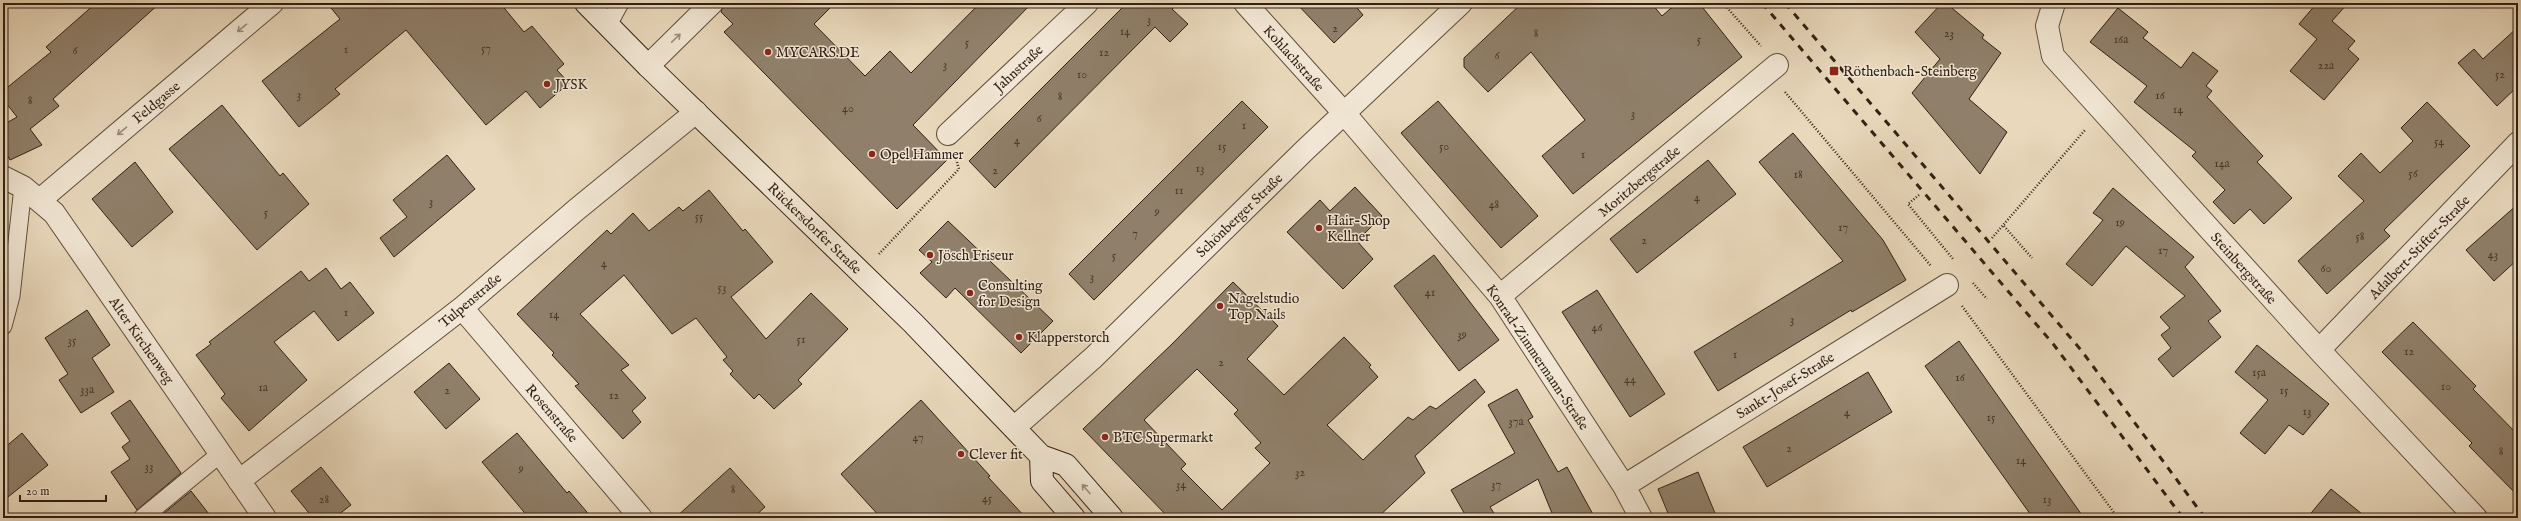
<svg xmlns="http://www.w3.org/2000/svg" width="2521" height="521" viewBox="0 0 2521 521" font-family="'IM FELL English',serif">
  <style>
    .building { fill: #90806b; stroke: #302014; fill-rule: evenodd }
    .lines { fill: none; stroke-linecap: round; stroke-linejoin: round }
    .lane-casing { stroke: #5e4e3e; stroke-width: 19 }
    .street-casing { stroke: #5e4e3e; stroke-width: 24 }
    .secondary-casing { stroke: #302014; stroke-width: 24 }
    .path { stroke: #302014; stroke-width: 2.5; stroke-dasharray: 1 2; stroke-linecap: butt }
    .lane { stroke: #f1e6d3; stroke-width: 17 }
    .street { stroke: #f1e6d3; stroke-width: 22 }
    .secondary { stroke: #f1e6d3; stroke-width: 22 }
    .rail { stroke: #302014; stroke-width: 3; stroke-dasharray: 7 7; stroke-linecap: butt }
    .oneway { stroke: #9a8d7d }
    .poi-dot { fill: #8f2418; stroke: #f1e6d3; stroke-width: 1.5 }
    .labels { text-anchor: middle; stroke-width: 3; stroke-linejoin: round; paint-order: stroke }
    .number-label { font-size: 12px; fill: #48382a }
    .poi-label { font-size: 14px; fill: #302014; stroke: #f1e6d3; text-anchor: start }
    .street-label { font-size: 14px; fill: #302014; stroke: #f1e6d3 }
  </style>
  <rect width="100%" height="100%" fill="#e9d8bb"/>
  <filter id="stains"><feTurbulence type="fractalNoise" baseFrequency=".005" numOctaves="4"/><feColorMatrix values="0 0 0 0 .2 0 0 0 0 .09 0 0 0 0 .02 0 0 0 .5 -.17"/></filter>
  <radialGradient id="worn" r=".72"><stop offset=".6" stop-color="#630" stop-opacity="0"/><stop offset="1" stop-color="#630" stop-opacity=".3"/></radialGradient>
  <path class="building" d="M96,3H160L53,99L59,106L30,129L42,145L10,160L3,147V125L17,117L3,99V91L51,52L46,47Z
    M327,3H500L524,32L532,26L564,64L557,70L569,83L540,108L526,91L486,125L406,30L335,89L340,94L299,127L262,81L340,19Z
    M724,3H835L814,24L865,76L890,51L911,73L980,3H1032L913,125L947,160L897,209L724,32L733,24L721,12Z
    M1127,3H1178L1172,9L1188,24L1170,42L1155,27L995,188L969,161Z
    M1296,3H1353L1363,15L1334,43Z
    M1522,3H1651L1662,16L1677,3H1699L1742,57L1573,194L1542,156L1585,120L1531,52L1488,92L1464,67V58Z
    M1942,3H1946L1984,35L1982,38L2001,53L1969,99L2007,132L1980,174L1912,93L1940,59L1915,32Z
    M2317,3H2348L2332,21L2355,41L2348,49L2359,59L2324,100L2290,71L2317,39L2299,24Z
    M2118,8L2148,32L2143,38L2181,68L2193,52L2218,71L2206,86L2212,91L2207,97L2263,156L2257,162L2292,198L2264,224L2250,209L2234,224L2213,202L2225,190L2192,156L2196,152L2134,102L2147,86L2090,42Z
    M2518,27V86L2497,106L2458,63L2474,49L2483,59Z
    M1242,101L1268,127L1094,300L1069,274Z
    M1438,101L1538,216L1501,248L1401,133Z
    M2427,102L2470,146L2384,230L2390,236L2327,294L2298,261L2364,201L2338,176L2361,153L2380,173L2413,141L2401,128Z
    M222,105L280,176L283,173L309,204L257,250L169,149Z
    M1793,133L1883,240L1906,280L1852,312L1851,310L1718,391L1694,352L1843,261L1759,162Z
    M447,155L475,189L394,257L380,238L407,217L393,200Z
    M1708,160L1736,194L1637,273L1610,239Z
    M135,162L173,212L132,247L92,199Z
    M1355,187L1382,216L1357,241L1373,259L1343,289L1287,232L1320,200L1330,211Z
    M2113,188L2194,257L2185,267L2221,311L2208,321L2221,337L2173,377L2158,359L2171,348L2161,335L2170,328L2160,317L2185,296L2126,246L2092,286L2066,264L2103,220L2093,213Z
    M709,190L743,231L745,229L773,262L731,297L766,339L811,293L848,329L798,380L802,384L774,409L759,394L754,399L730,374L733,371L723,360L727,357L696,318L672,334L624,275L580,314L629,365L621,370L646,398L632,411L641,422L623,439L575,386L579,384L552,355L554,353L517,314L607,230L611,234L633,213L649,231L679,207L683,211Z
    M2518,204V259L2494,281L2466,250Z
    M948,221L1053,321L1021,353L955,288L946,298L920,273L932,262L919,250Z
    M1434,255L1499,340L1459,371L1394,286Z
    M326,268L341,289L350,282L374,313L338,341L314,311L274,342L307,380L249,431L221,398L225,394L196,355L211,344L209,342L301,271L309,281Z
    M1233,282L1278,326L1247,359L1284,395L1344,337L1371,365L1369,367L1378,377L1327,425L1363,460L1408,417L1413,420L1430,406L1436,409L1475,379L1485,392L1415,456L1425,473L1377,518H1169L1083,429L1172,344ZM1197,369L1238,410L1234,414L1261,443L1255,448L1270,463L1222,510L1181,469L1186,464L1144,420Z
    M1597,290L1665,394L1630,417L1562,312Z
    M87,310L110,345L92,358L114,392L81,413L59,380L68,374L45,338Z
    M2413,322L2476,386L2473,389L2518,435V496L2469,446L2472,443L2382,352Z
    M1959,341L2084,518H2033L1925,366Z
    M2257,345L2329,404L2303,435L2289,425L2265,454L2240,433L2268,400L2235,372Z
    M449,363L480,399L446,429L414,392Z
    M1868,372L1892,412L1767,487L1743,447Z
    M1517,389L1533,417L1528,420L1558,472L1567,467L1595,518H1554L1538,479L1490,507L1497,518H1467L1451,490L1515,453L1488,405Z
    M130,400L181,473L137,510L111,472L130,459L122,447L130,441L111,413Z
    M921,400L990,476L988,477L1026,518H881L841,474Z
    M22,433L48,465L3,501V449Z
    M517,433L567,493L569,491L592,518H529L482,462Z
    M321,467L351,505L334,518H313L291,491Z
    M730,468L765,507L753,518H675Z
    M1698,472L1717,518H1670L1658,489Z
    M2331,489L2367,518H2307Z
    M191,491L212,518H158Z"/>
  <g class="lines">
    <defs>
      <path id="lane" d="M608,25L620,3
        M3,326L11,296L23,187
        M142,518L220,454"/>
      <path id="street" d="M1245,3L1344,113L1500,296L1624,486L1641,518
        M2054,3L2047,26L2053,56L2319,350L2476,518
        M648,66L712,3
        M948,134L1087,3
        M3,177L23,187L54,213L265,518
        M40,200L272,3
        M1500,296L1777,65
        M462,308L641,518
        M2319,350L2518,143
        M1015,427L1094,357L1305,150L1461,3
        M239,481L462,308L576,210L696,112
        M1624,486L1947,285"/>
      <path id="secondary" d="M586,3L648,66L913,323L1041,456L1066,465L1112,518
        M1041,456L1042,481L1074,518"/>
    </defs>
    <use href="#lane" class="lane-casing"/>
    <use href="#street" class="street-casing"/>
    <use href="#secondary" class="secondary-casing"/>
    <path class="path" d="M1723,3L1761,46
      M1785,92L1931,266
      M1919,195L1908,204L1953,259
      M2004,226L2032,258
      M1992,238L2085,130
      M879,254L959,169L956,159
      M1973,283L1987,299
      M1962,306L2118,518"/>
    <use href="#lane" class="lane"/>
    <use href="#street" class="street"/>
    <use href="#secondary" class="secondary"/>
    <path class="rail" d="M1762,3L2054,345L2183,518
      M1785,3L2081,350L2205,518"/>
  </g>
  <defs><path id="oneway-shaft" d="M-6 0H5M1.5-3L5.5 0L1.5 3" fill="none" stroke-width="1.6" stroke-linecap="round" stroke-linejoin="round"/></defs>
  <g class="oneway">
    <use href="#oneway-shaft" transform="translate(242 28) rotate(140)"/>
    <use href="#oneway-shaft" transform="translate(676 38) rotate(-44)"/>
    <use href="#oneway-shaft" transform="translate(122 131) rotate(140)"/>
    <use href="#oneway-shaft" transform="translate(1086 489) rotate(-131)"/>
  </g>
  <g class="poi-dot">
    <circle cx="768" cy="52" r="4"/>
    <rect x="1829" y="66" width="10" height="10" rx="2"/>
    <circle cx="547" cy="84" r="4"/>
    <circle cx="872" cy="154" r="4"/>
    <circle cx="1319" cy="228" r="4"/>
    <circle cx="930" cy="255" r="4"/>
    <circle cx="970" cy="293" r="4"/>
    <circle cx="1220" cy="306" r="4"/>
    <circle cx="1019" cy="337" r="4"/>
    <circle cx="1105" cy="437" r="4"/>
    <circle cx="961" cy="454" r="4"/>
  </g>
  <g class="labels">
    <g class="number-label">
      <text x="1149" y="23">3</text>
      <text x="1335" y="32">2</text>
      <text x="1125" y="35">14</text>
      <text x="1536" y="37">8</text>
      <text x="1949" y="37">23</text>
      <text x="1699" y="43">5</text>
      <text x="2121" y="43">16a</text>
      <text x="967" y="46">5</text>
      <text x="486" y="52">57</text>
      <text x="346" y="53">1</text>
      <text x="75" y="54">6</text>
      <text x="1104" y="56">12</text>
      <text x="1497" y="59">6</text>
      <text x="945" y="68">3</text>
      <text x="2326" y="69">22a</text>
      <text x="1082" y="78">10</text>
      <text x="2500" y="78">52</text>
      <text x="299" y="98">3</text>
      <text x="2160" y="99">16</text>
      <text x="1060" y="100">8</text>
      <text x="30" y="104">8</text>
      <text x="848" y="112">40</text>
      <text x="2178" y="113">14</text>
      <text x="1633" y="117">3</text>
      <text x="1039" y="122">6</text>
      <text x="1244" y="129">1</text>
      <text x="1017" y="144">4</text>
      <text x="2439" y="145">54</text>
      <text x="1222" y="150">15</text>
      <text x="1444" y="150">50</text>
      <text x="1583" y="158">1</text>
      <text x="2222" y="167">14a</text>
      <text x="1200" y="172">13</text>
      <text x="995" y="174">2</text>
      <text x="2413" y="177">56</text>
      <text x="1798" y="178">18</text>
      <text x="1179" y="194">11</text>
      <text x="1697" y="201">4</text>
      <text x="431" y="205">3</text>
      <text x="1494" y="208">48</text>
      <text x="1157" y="215">9</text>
      <text x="266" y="216">5</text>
      <text x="699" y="220">55</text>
      <text x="2120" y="226">19</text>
      <text x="1843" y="231">17</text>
      <text x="1135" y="237">7</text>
      <text x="2360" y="240">58</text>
      <text x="1644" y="244">2</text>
      <text x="2163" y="254">17</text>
      <text x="2493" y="258">43</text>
      <text x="1114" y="259">5</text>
      <text x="604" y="267">4</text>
      <text x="2326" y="272">60</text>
      <text x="1092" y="280">3</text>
      <text x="722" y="291">53</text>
      <text x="1430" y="296">41</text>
      <text x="346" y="316">1</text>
      <text x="554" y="318">14</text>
      <text x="1792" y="323">3</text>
      <text x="1597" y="331">46</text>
      <text x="1462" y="338">39</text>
      <text x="801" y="343">51</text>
      <text x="72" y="344">35</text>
      <text x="2409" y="355">12</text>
      <text x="1735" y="358">1</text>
      <text x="1221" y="366">2</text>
      <text x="2259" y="376">15a</text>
      <text x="1960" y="381">16</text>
      <text x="1630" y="383">44</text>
      <text x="2446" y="390">10</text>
      <text x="263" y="391">1a</text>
      <text x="87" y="393">33a</text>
      <text x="447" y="394">2</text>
      <text x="2284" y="394">15</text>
      <text x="614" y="399">12</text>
      <text x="2307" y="415">13</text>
      <text x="1847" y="416">4</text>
      <text x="1991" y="421">15</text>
      <text x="1516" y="425">37a</text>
      <text x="918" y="441">47</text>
      <text x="1789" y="452">2</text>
      <text x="2501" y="455">8</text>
      <text x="2021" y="464">14</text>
      <text x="149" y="470">33</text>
      <text x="521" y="472">9</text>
      <text x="1300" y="476">32</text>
      <text x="1181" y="488">34</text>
      <text x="1496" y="488">37</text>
      <text x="733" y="493">8</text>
      <text x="987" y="502">45</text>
      <text x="324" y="503">28</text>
      <text x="2047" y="503">13</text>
    </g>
    <g class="poi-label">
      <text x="776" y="57">MYCARS.DE</text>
      <text x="1843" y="76">Röthenbach-Steinberg</text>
      <text x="555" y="89">JYSK</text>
      <text x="880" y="159">Opel Hammer</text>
      <text x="1327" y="225">Hair-Shop<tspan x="1327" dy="16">Kellner</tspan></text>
      <text x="938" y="260">Jösch Friseur</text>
      <text x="978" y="290">Consulting<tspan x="978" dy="16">for Design</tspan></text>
      <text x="1228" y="303">Nagelstudio<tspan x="1228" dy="16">Top Nails</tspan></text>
      <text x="1027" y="342">Klapperstorch</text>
      <text x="1113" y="442">BTC Supermarkt</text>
      <text x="969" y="459">Clever fit</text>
    </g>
    <g class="street-label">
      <text transform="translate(1294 58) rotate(48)" y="5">Kohlachstraße</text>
      <text transform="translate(1018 68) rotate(-43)" y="5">Jahnstraße</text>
      <text transform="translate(156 102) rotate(-40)" y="5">Feldgasse</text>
      <text transform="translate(1639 181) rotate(-40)" y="5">Moritzbergstraße</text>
      <text transform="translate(1239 215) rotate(-44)" y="5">Schönberger Straße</text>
      <text transform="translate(815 228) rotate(44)" y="5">Rückersdorfer Straße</text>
      <text transform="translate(2419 247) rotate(-46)" y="5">Adalbert-Stifter-Straße</text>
      <text transform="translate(2244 268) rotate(48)" y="5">Steinbergstraße</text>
      <text transform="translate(470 300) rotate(-40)" y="5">Tulpenstraße</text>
      <text transform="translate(142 340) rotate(55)" y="5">Alter Kirchenweg</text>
      <text transform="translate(1538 357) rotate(56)" y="5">Konrad-Zimmermann-Straße</text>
      <text transform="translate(1785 385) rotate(-32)" y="5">Sankt-Josef-Straße</text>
      <text transform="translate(552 413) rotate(49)" y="5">Rosenstraße</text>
    </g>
  </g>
  <rect width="2521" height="521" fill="none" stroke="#e9d8bb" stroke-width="16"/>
  <rect x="4" y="4" width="2513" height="513" fill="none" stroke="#302014" stroke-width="2"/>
  <rect x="8" y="8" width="2505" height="505" fill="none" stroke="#302014"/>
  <path d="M20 495v6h86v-6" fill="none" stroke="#302014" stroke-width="2"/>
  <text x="26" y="495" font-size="12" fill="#302014" stroke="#f1e6d3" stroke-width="3" paint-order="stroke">20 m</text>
  <rect width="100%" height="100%" filter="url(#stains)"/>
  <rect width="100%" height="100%" fill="url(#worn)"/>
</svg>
